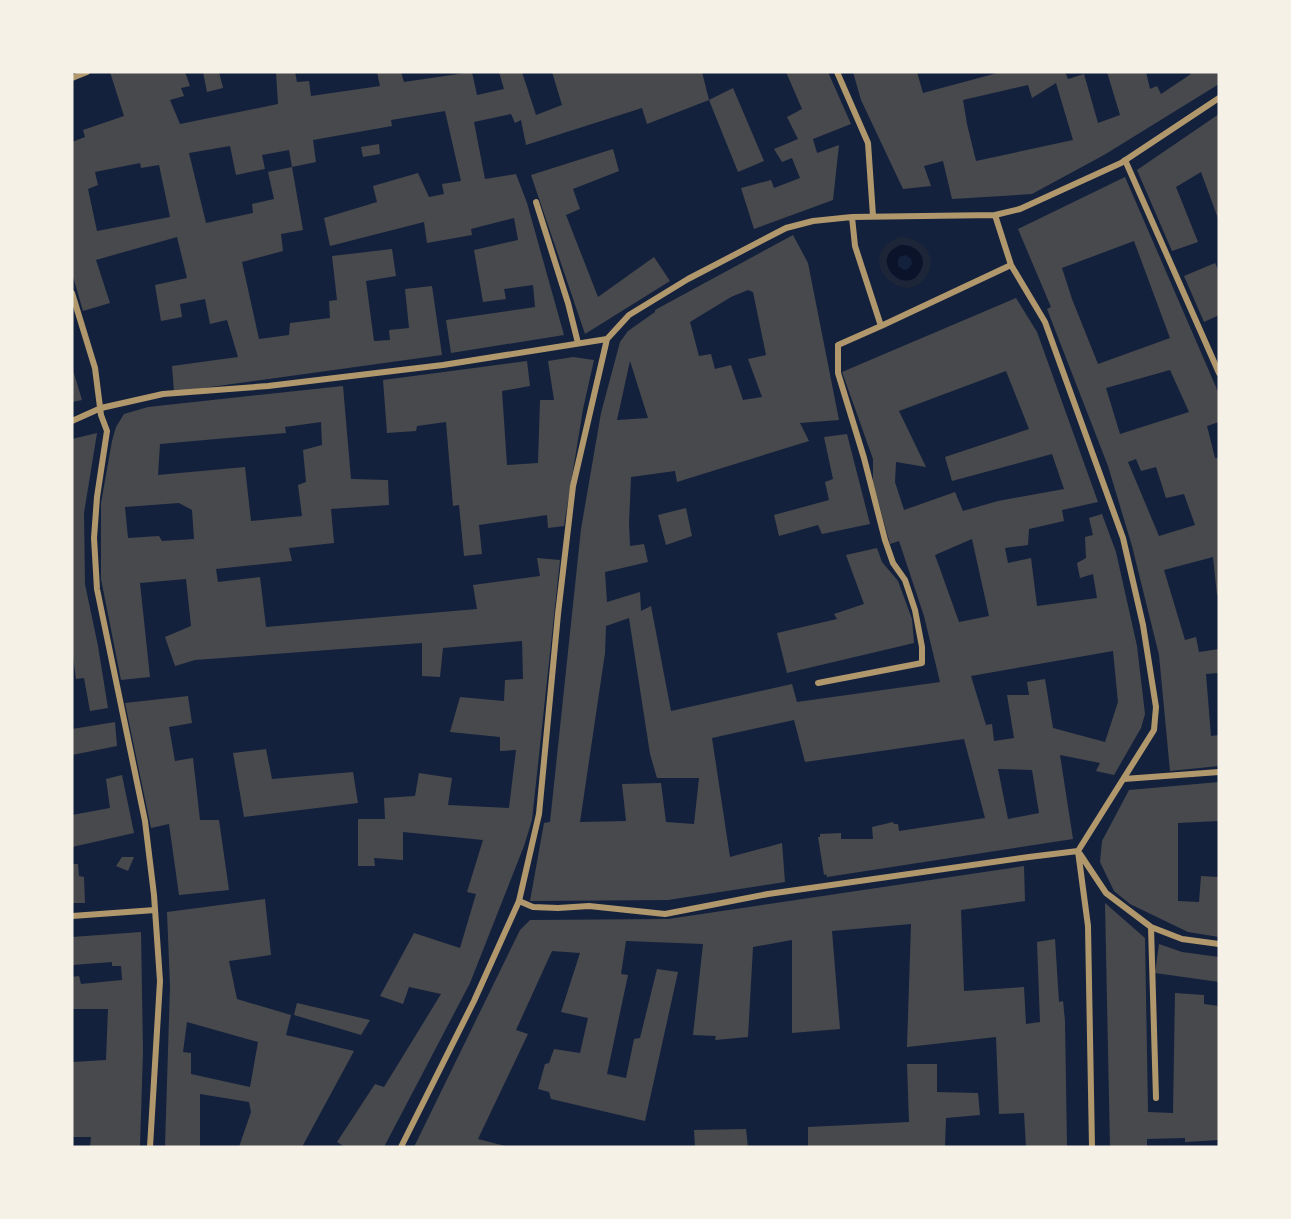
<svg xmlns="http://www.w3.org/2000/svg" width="1291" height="1219" viewBox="0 0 1291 1219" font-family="Montserrat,sans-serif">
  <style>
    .green { fill: #1d2539; fill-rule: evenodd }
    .water { fill: #0b132b; fill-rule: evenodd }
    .building { fill: #48494c; fill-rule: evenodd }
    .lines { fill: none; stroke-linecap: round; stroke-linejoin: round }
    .minor { stroke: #b1986c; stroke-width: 6 }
  </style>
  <rect width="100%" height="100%" fill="#14213d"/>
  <path class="green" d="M900,237C919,237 938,253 928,273C907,315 848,256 900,237ZM901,245L912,246L918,275C908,283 897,281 889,271L892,250Z"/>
  <path class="water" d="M901,245C914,244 928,255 921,270C907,300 865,258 901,245ZM901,256L906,255L911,259L912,264L908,269L904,270L898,266V259Z"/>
  <path class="building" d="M110,72H185L190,86L181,88L184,96L170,100L180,124L278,104L276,72H295L297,82L309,81L311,96L380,86L377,72H401L404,82L472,72L477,95L504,89L499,72H522L536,115L562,105L552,72H702L709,100L647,124L642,108L526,145L521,120L515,123L511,114L474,122L485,179L516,174L527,203L564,335L451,353L446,320L535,307L533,285L504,289L506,299L483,302L474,250L518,240L514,218L471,229L472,235L427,243L424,222L330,246L324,218L377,202L373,186L418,173L429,197L444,194L442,184L461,181L445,111L391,120L392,126L313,140L316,162L292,167L289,150L262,155L265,169L236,175L230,146L189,153L206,223L253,213L252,204L274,199L268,172L292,167L303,230L281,234L283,251L242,262L259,339L289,335L290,323L330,318L329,301L337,300L332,256L392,249L396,276L366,281L374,341L390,340L389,330L409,328L405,289L432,286L442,355L174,392L172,366L238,357L227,320L210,324L205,299L180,304L182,317L161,321L155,285L187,278L177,237L96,260L110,303L83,311L72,273V142L85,137L83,130L124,116ZM140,163L141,168L159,165L170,217L97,231L88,189L98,185L95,172Z
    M203,72H219L223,88L207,92Z
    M786,72H828L851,124L813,139L817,153L839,145L833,200L754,229L741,188L771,180L774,188L800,178L792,158L782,162L774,149L798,139L787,117L802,109Z
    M853,72H917L923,93L1001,72H1065L1068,79L1084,74L1098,123L1120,115L1107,72H1146L1150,89L1157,86L1161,94L1191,74L1189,72H1219V84L1104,155L1032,194L952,199L943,161L924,166L931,186L903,189L861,100ZM1056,83L1073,140L976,161L967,124L963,100L1028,85L1032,98Z
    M733,88L764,161L738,172L709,100Z
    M1219,114V221L1201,172L1176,187L1198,242L1172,251L1137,170Z
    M379,144L380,154L363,157L361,147Z
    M613,149L619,171L573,189L580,209L566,215L598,297L654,257L670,281L585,334L531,175Z
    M1125,177L1219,394V422L1207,426L1215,458H1219V595H1217L1213,557L1164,570L1185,640L1196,637L1199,652L1219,649V673L1206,674L1211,736L1219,735V766L1170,771L1159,655L1132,546L1108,466L1047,309L1051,307L1018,229ZM1134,241L1170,338L1098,364L1072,299L1062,268ZM1170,370L1189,412L1120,434L1106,388ZM1136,459L1141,471L1156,467L1166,498L1184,494L1195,525L1159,536L1128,462Z
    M793,235L808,263L839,420L800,423L809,441L677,482L675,471L631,477L629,523L630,546L644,544L648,562L605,572L607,602L640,592L641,611L651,606L671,711L792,684L797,702L940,682L924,616L899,541L890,544L873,482V459L842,372L1016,298L1037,332L1098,502L1062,510L1064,521L1029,529L1028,545L1005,548L1008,563L1031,558L1037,606L1097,598L1093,574L1080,578L1077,563L1086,558L1085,537L1093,535L1089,518L1102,514L1116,552L1137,646L1145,714L1141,728L1114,775L1096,771L1100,763L1060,755L1073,839L827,877L826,874L824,875L818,837H820V834L841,833V839H873L872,827L893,822L894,824H898L899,831L985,818L964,739L805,762L794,720L712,738L730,857L782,843L785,882L668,900L530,901L544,823L550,822L581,529L601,413L620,342L628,331L655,312V310ZM748,290L753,292L766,355L748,359L762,397L743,400L731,365L715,369L711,354L699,356L690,322L731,297ZM630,361L648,418L617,420ZM1006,371L1029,429L945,457L952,481L1052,454L1064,489L998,501L963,511L955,492L904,510L895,482L896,462L926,467L899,411ZM972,539L989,616L959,622L935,555ZM629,618L650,754L657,778H699L694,824L666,822L661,783L622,784L626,821L580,822L605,653L606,626ZM1113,651L1118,702L1105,742L1053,728L1045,679L1027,682L1029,695H1007L1014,738L994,741L992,724L986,725L971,676ZM998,769L1032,770L1039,813L1008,819Z
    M1215,263L1219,271V315L1204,322L1184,276Z
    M573,357L594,360L583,409L564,526L548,528L547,515L479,525L482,554L464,556L459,505L453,506L446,422L417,426L416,431L387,433L383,380L527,361L530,386L502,391L507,465L538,463L540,400H554L548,361Z
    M72,367L82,400L72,402Z
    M343,386L351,479L388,480L389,505L331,509L334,543L289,548L292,561L216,569L218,582L260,577L266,627L477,609L473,585L540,576L537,558L560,560L532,820L524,846L470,983L384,1147H345L337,1142L375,1084L384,1087L441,994L409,987L403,1004L380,996L414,933L460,948L476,894L467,892L483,840L403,832V860L374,858L375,866H358V819H385L384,798L415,796L419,773L452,778L448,805L509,808L516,750L500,751V737L450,732L460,697L504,701L505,680L523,679L522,641L443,648L440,677L422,676V643L195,660L175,666L165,637L191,626L186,579L140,583L150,677L121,680L101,579V503L112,441L116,427L124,414L148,407ZM321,422L322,445L303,450L306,482L298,485L302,516L251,521L245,467L158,475L160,444L286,433L285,427ZM179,503L192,510L194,539L162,541L159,536L128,538L125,507Z
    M97,433L84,513L85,584L98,646L108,708L90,711L84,678L76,679L72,649V439Z
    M847,434L870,524L822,534L818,525L779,536L774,515L829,500L825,482L833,479L824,437Z
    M686,508L692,536L666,545L658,515Z
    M877,548L882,562L898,581L912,619L914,643L787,673L777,633L837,619L834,614L864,604L846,555Z
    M188,696L192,723L169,727L175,761L193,758L200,820H219L229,890L179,895L169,824L151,828L125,703Z
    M115,722L117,746L72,755V729Z
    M266,749L272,779L353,772L358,803L244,817L233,753Z
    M122,775L134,833L72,847V815L110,808L106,779Z
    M1219,782V821L1178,823V901L1199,902L1201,876L1219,877V937L1188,932L1130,904L1114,891L1100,862L1102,841L1129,790Z
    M122,857H134L128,871L116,866Z
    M72,864H78L79,876L84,877L85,903H72Z
    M1024,866L1025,901L961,910L964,991L1024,987L1026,1024L1040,1022L1037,942L1055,939L1059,1002L1063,1001L1065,1021L1067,1147H1026L1024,1113L999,1114L996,1037L907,1047L911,924L832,931L840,1029L792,1033V940L753,947L748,1037L715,1040L716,1036L693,1035L703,944L626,941L621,974L628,975L607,1074L626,1078L634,1039L640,1038L657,969L678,972L645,1121L551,1099L549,1092L538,1089L545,1064L549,1063L554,1049L580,1053L588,1018L561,1012L580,953L552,951L516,1030L528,1034L478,1139L509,1147H414L520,930L530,920L668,919Z
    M265,899L271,955L229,961L237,999L291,1015L286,1035L354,1051L302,1147H239L251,1112L249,1102L200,1094V1147H165L170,986L167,912ZM187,1022L258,1042L250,1087L191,1074V1053L183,1052Z
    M1105,903L1145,938L1148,1112L1173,1113L1175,993L1204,995V1004L1219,1006V1140L1185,1142V1138L1147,1139V1147H1110Z
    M141,932L143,1051L140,1147H90L91,1137H72V1062L106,1060L108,1009H72V977L79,976L81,984L122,980L121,966H112V962L72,965V937Z
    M1159,944L1182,952L1219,957V982L1155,973Z
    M297,1003L370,1020L361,1035L294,1015Z
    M907,1064H937V1092L978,1093L980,1115L946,1118L945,1147H808V1127L909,1122Z
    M746,1129L748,1147H695L694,1130Z"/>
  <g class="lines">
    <path class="minor" d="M837,72L868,143L873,216
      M72,78L87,72
      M1125,160L1219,373
      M536,202L568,303L578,343
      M995,215L1020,209L1121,163L1219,98
      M1011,265L1045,322L1123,538L1143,625L1156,707L1154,730L1078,851
      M72,293L95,368L101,415L107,431L97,497L94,538L97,589L145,821L154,895L160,981L150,1147
      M72,421L101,408L163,394L268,386L443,365L607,339L629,315L688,279L786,228L813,221L852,217L995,215L1011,265L881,326L855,246L852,217
      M818,683L922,663V647L915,610L905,580L893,563L885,540L864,458L838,373V345L881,326
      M1124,779L1219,772
      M1078,851L1088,926L1092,1147
      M1080,854L1106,893L1151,927L1182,939L1219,944
      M519,901L533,907L558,908L589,906L665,914L768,894L1029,857L1078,851
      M72,916L155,910
      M1151,927L1156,1098
      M401,1147L474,1001L519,901L539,814L558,614L573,486L607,339"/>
  </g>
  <rect width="1291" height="1219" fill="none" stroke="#f6f1e7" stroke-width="147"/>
</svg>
